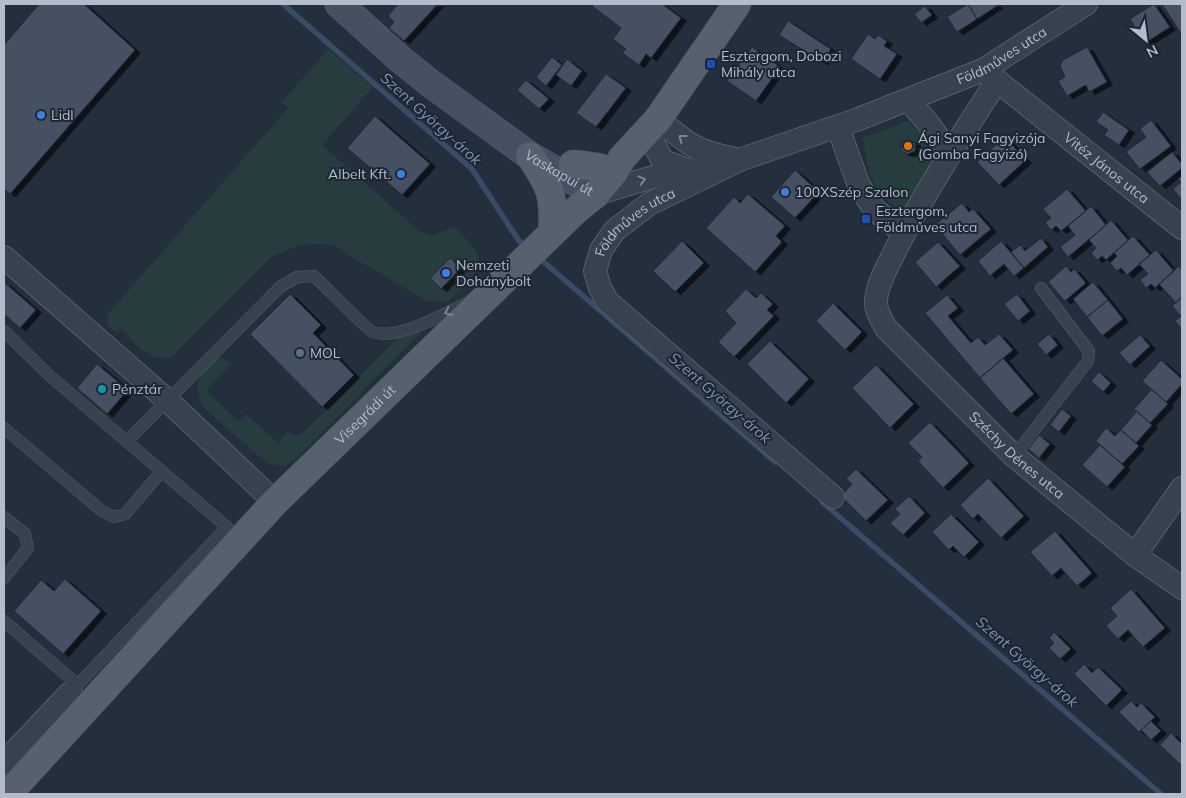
<svg xmlns="http://www.w3.org/2000/svg" width="1186" height="798" viewBox="0 0 1186 798" font-family="Mulish,sans-serif">
  <style>
    .green { fill: #263c3f }
    .lines { fill: none; stroke-linecap: round; stroke-linejoin: round }
    .stream { stroke: #394c67; stroke-width: 5.5 }
    .building { fill: #455162; stroke: #1f2835; filter: url(#shadow) }
    .service-casing { stroke: #565f6c; stroke-width: 12 }
    .minor-casing { stroke: #565f6c; stroke-width: 24 }
    .secondary-casing { stroke: #565f6c; stroke-width: 29 }
    .primary-casing { stroke: #414a57; stroke-width: 29 }
    .service { stroke: #38414e; stroke-width: 11 }
    .minor { stroke: #38414e; stroke-width: 22 }
    .secondary { stroke: #465061; stroke-width: 28 }
    .primary { stroke: #56606e; stroke-width: 28 }
    .oneway { stroke: #7c8592 }
    .transit-dot { fill: #1a4fb4; stroke: #1d2633; stroke-width: 2 }
    .shop-dot { fill: #3f7fe0; stroke: #1d2633; stroke-width: 2 }
    .food-dot { fill: #e8710a; stroke: #1d2633; stroke-width: 2 }
    .service-dot { fill: #5c6f8a; stroke: #1d2633; stroke-width: 2 }
    .culture-dot { fill: #0f9aa8; stroke: #1d2633; stroke-width: 2 }
    .labels { text-anchor: middle; stroke-width: 4; stroke-linejoin: round; paint-order: stroke }
    .street-label { font-size: 14px; fill: #b4bcc9; stroke: #1d2633 }
    .poi-label { font-size: 14px; fill: #b4bcc9; stroke: #1d2633; text-anchor: start }
    .water-label { font-size: 15px; font-style: italic; fill: #7c92b1; stroke: #1d2633 }
  </style>
  <defs>
    <filter id="shadow"><feDropShadow dx="5.5" dy="3" stdDeviation="0" flood-color="#0009"/></filter>
  </defs>
  <rect width="100%" height="100%" fill="#242f3e"/>
  <path class="green" d="M328,49L373,87L322,145L418,230L430,236L455,227C494,267 482,266 448,302L426,301L332,245L316,244L297,246L271,257L171,357C149,364 134,341 120,327L115,332L108,325L107,315L288,108L282,102Z
    M908,121L926,139L934,160L907,209L901,211C870,192 868,171 863,138Z
    M417,329L421,332L296,459L285,466L268,464L205,409C202,403 198,397 198,390C196,378 207,357 222,358C225,359 229,362 232,363L206,391L238,421L246,414L278,443L288,432L296,435L304,432L396,340L408,332Z"/>
  <g class="lines">
    <path class="stream" d="M283,4L472,169L519,241L527,248
      M538,257L775,462
      M822,502L1161,794"/>
  </g>
  <path class="building" d="M39,4H84L135,50L10,194L4,189V45Z
    M398,4H438L404,41L389,28L394,22L388,16Z
    M594,4H662L681,18L651,58L646,54L639,65L622,53L626,49L613,39L621,28L592,6Z
    M968,4H996L997,6L977,19Z
    M968,4L977,19L957,32L947,17Z
    M1154,4L1170,27L1145,43L1130,19Z
    M1162,4H1182V35Z
    M925,6L932,15L921,23L914,14Z
    M788,21L831,49L822,62L779,35Z
    M868,34L875,39L878,35L887,41L884,46L897,54L880,79L851,59Z
    M752,47L780,67L756,101L727,81Z
    M1087,47L1107,82L1089,92L1086,85L1067,96L1058,81L1065,77L1060,66L1063,60Z
    M552,57L562,65L546,86L536,77Z
    M567,59L582,71L571,86L556,75Z
    M606,74L626,88L596,127L576,113Z
    M526,80L549,99L539,109L517,90Z
    M1103,112L1129,130L1119,145L1104,135L1108,130L1096,122Z
    M375,116L430,164L402,195L347,148Z
    M1151,120L1171,146L1140,169L1126,152L1146,137L1140,129Z
    M1005,137L1026,160L999,185L977,162Z
    M908,139L915,143V151L908,154L901,151V143Z
    M1172,152L1182,164V168L1160,186L1147,172Z
    M795,170L819,192L795,218L771,197Z
    M1182,176V200L1173,189L1181,182L1178,179Z
    M1067,189L1086,211L1061,231L1056,226L1051,230L1045,223L1051,218L1043,209Z
    M748,194L785,226L776,236L782,242L755,272L706,228L734,197L740,203Z
    M962,203L969,212L973,209L991,229L960,255L935,225Z
    M1091,206L1106,225L1068,257L1060,247L1075,235L1068,226Z
    M1111,220L1128,240L1106,260L1102,256L1097,260L1091,253L1096,248L1089,240Z
    M1133,236L1150,255L1127,275L1121,268L1117,271L1110,263L1117,256L1114,253Z
    M1041,238L1048,247L1024,268L1011,252L1020,245L1025,251Z
    M682,241L704,263L675,292L653,271Z
    M1001,241L1024,268L1014,276L1004,264L990,276L978,261Z
    M938,242L960,266L936,287L915,262Z
    M1156,250L1174,271L1155,288L1151,284L1146,288L1140,280L1148,274L1139,264Z
    M450,258L461,268L441,289L430,278Z
    M1066,266L1071,272L1074,269L1086,283L1065,301L1048,282Z
    M1179,266L1182,271V297L1176,303L1159,284Z
    M4,282L36,310L20,328L4,314Z
    M1093,282L1108,300L1087,317L1073,299Z
    M746,289L756,298L761,293L773,304L767,310L774,316L734,357L718,342L736,323L725,311Z
    M290,294L321,325L313,333L354,375L322,407L250,334Z
    M1017,294L1030,311L1018,321L1004,304Z
    M947,295L958,308L948,316L971,343L978,337L985,345L999,334L1013,350L980,378L925,313Z
    M1182,297V327L1181,328L1175,321L1181,316L1172,306Z
    M1108,300L1123,319L1102,336L1087,317Z
    M833,303L862,332L845,350L816,321Z
    M1049,334L1058,345L1046,355L1037,344Z
    M1140,335L1150,346L1130,365L1119,353Z
    M770,341L809,379L786,403L747,364Z
    M1003,358L1034,394L1011,414L980,378Z
    M1161,360L1182,379V384L1166,402L1142,381Z
    M97,364L128,390L107,414L77,388Z
    M876,365L914,404L890,428L852,388Z
    M1099,372L1111,383L1103,392L1091,381Z
    M1152,389L1168,404L1150,423L1134,409Z
    M1062,409L1071,416L1059,432L1050,425Z
    M1137,411L1152,425L1136,443L1121,430Z
    M930,422L969,463L943,488L918,461L922,457L908,443Z
    M1106,428L1115,436L1121,430L1139,446L1122,464L1096,441Z
    M1039,435L1050,444L1039,458L1028,449Z
    M1100,445L1125,467L1107,487L1082,465Z
    M856,469L888,500L866,521L841,496L852,484L846,479Z
    M988,478L1024,516L1001,538L978,514L973,519L960,505Z
    M909,496L925,513L903,535L890,523L900,514L895,509Z
    M951,514L979,542L964,557L953,546L949,550L932,532Z
    M1055,531L1092,573L1077,586L1061,568L1052,576L1030,552Z
    M65,579L101,611L63,654L14,611L41,580L54,591Z
    M1131,589L1165,628L1143,647L1128,630L1118,639L1106,626L1117,616L1110,608Z
    M1054,632L1071,649L1060,659L1049,648L1054,643L1049,638Z
    M1084,664L1092,673L1098,667L1122,690L1106,706L1074,674Z
    M1131,701L1137,707L1141,703L1155,717L1139,732L1119,712Z
    M1151,721L1161,731L1151,740L1141,730Z
    M1171,733L1182,744V766L1160,745Z"/>
  <g class="lines">
    <defs>
      <path id="service" d="M4,331L50,376L227,527
        M4,428L102,511L114,517L125,514L162,471
        M127,441L280,287L297,277L314,276C324,285 365,328 373,332C397,341 446,313 468,302
        M1014,456L1088,361L1089,351L1041,288
        M4,517L25,534L28,548L4,578
        M4,621L78,685
        M69,694L227,527L231,532"/>
      <g id="minor">
        <path id="s1" d="M986,72L1182,228"/>
        <path id="s2" d="M997,81C962,135 926,190 897,247C889,264 878,281 876,300C875,310 881,319 886,328L1014,456L1135,555L1182,588"/>
        <path d="M908,100L928,123L950,154"/>
        <path d="M658,119C685,142 696,152 732,158"/>
        <path d="M651,127L654,145L663,161L688,170"/>
        <path d="M838,127L859,186L875,210L904,233"/>
        <path d="M596,194L663,174L707,167"/>
        <path d="M4,257L167,400L275,502"/>
        <path id="s3" d="M833,497L607,301L600,288L595,271L601,250L615,230L649,204L742,159L856,120L983,70L1086,4"/>
        <path d="M1135,555L1182,488"/>
        <path d="M4,763L69,694L86,709"/>
      </g>
      <g id="secondary">
        <path id="s4" d="M339,4L400,59L430,83L530,156L596,194"/>
      </g>
      <g id="primary">
        <path d="M530,156C550,186 555,195 552,233"/>
        <path d="M573,164L597,167L614,172"/>
        <path id="s5" d="M8,794L275,502L576,210L596,194L614,172L622,158L658,119L737,4"/>
      </g>
    </defs>
    <use href="#service" class="service-casing"/>
    <use href="#minor" class="minor-casing"/>
    <use href="#secondary" class="secondary-casing"/>
    <use href="#primary" class="primary-casing"/>
    <use href="#service" class="service"/>
    <use href="#minor" class="minor"/>
    <use href="#secondary" class="secondary"/>
    <use href="#primary" class="primary"/>
  </g>
  <defs><path id="oneway-chevron" d="M-2-3.5L2.5 0L-2 3.5" fill="none" stroke-width="1.6" stroke-linecap="round" stroke-linejoin="round" transform="scale(1.25)"/></defs>
  <g class="oneway">
    <use href="#oneway-chevron" transform="translate(682 138) rotate(-143)"/>
    <use href="#oneway-chevron" transform="translate(642 180) rotate(-15)"/>
    <use href="#oneway-chevron" transform="translate(448 312) rotate(155)"/>
  </g>
  <g class="transit-dot">
    <rect x="706" y="59" width="10" height="10" rx="2.5"/>
    <rect x="861" y="214" width="10" height="10" rx="2.5"/>
  </g>
  <g class="shop-dot">
    <circle cx="41" cy="115" r="5"/>
    <circle cx="401" cy="174" r="5"/>
    <circle cx="785" cy="192" r="5"/>
    <circle cx="446" cy="273" r="5"/>
  </g>
  <circle class="food-dot" cx="908" cy="146" r="5"/>
  <circle class="service-dot" cx="300" cy="353" r="5"/>
  <circle class="culture-dot" cx="102" cy="389" r="5"/>
  <g class="labels">
    <g class="street-label">
      <text dy="5" stroke="none"><textPath href="#s3" startOffset="804">Földműves utca</textPath></text>
      <text dy="5" stroke="none"><textPath href="#s1" startOffset="154">Vitéz János utca</textPath></text>
      <text dy="5" stroke="none"><textPath href="#s4" startOffset="278">Vaskapui út</textPath></text>
      <text dy="5" stroke="none"><textPath href="#s3" startOffset="398">Földműves utca</textPath></text>
      <text dy="5" stroke="none"><textPath href="#s5" startOffset="521">Visegrádi út</textPath></text>
      <text dy="5" stroke="none"><textPath href="#s2" startOffset="464">Széchy Dénes utca</textPath></text>
    </g>
    <g class="poi-label">
      <text x="721" y="61">Esztergom, Dobozi<tspan x="721" dy="16">Mihály utca</tspan></text>
      <text x="51" y="120">Lidl</text>
      <text x="918" y="143">Ági Sanyi Fagyizója<tspan x="918" dy="16">(Gomba Fagyizó)</tspan></text>
      <text x="391" y="179" text-anchor="end">Albelt Kft.</text>
      <text x="795" y="197">100XSzép Szalon</text>
      <text x="876" y="216">Esztergom,<tspan x="876" dy="16">Földműves utca</tspan></text>
      <text x="456" y="270">Nemzeti<tspan x="456" dy="16">Dohánybolt</tspan></text>
      <text x="310" y="358">MOL</text>
      <text x="112" y="394">Pénztár</text>
    </g>
    <g class="water-label">
      <text transform="translate(431 119) rotate(42)" y="5">Szent György-árok</text>
      <text transform="translate(720 398) rotate(41)" y="5">Szent György-árok</text>
      <text transform="translate(1027 662) rotate(41)" y="5">Szent György-árok</text>
    </g>
  </g>
  <rect width="1186" height="798" fill="none" stroke="#b4bcc9" stroke-width="10"/>
  <g transform="translate(1146 40) rotate(151)" stroke="#1d2633" stroke-width="4" paint-order="stroke">
  <path d="M0-4L9 19L0 12L-9 19Z" fill="#b4bcc9"/>
  <text y="-8" font-size="14" font-weight="bold" text-anchor="middle" fill="#b4bcc9">N</text>
  </g>
</svg>
